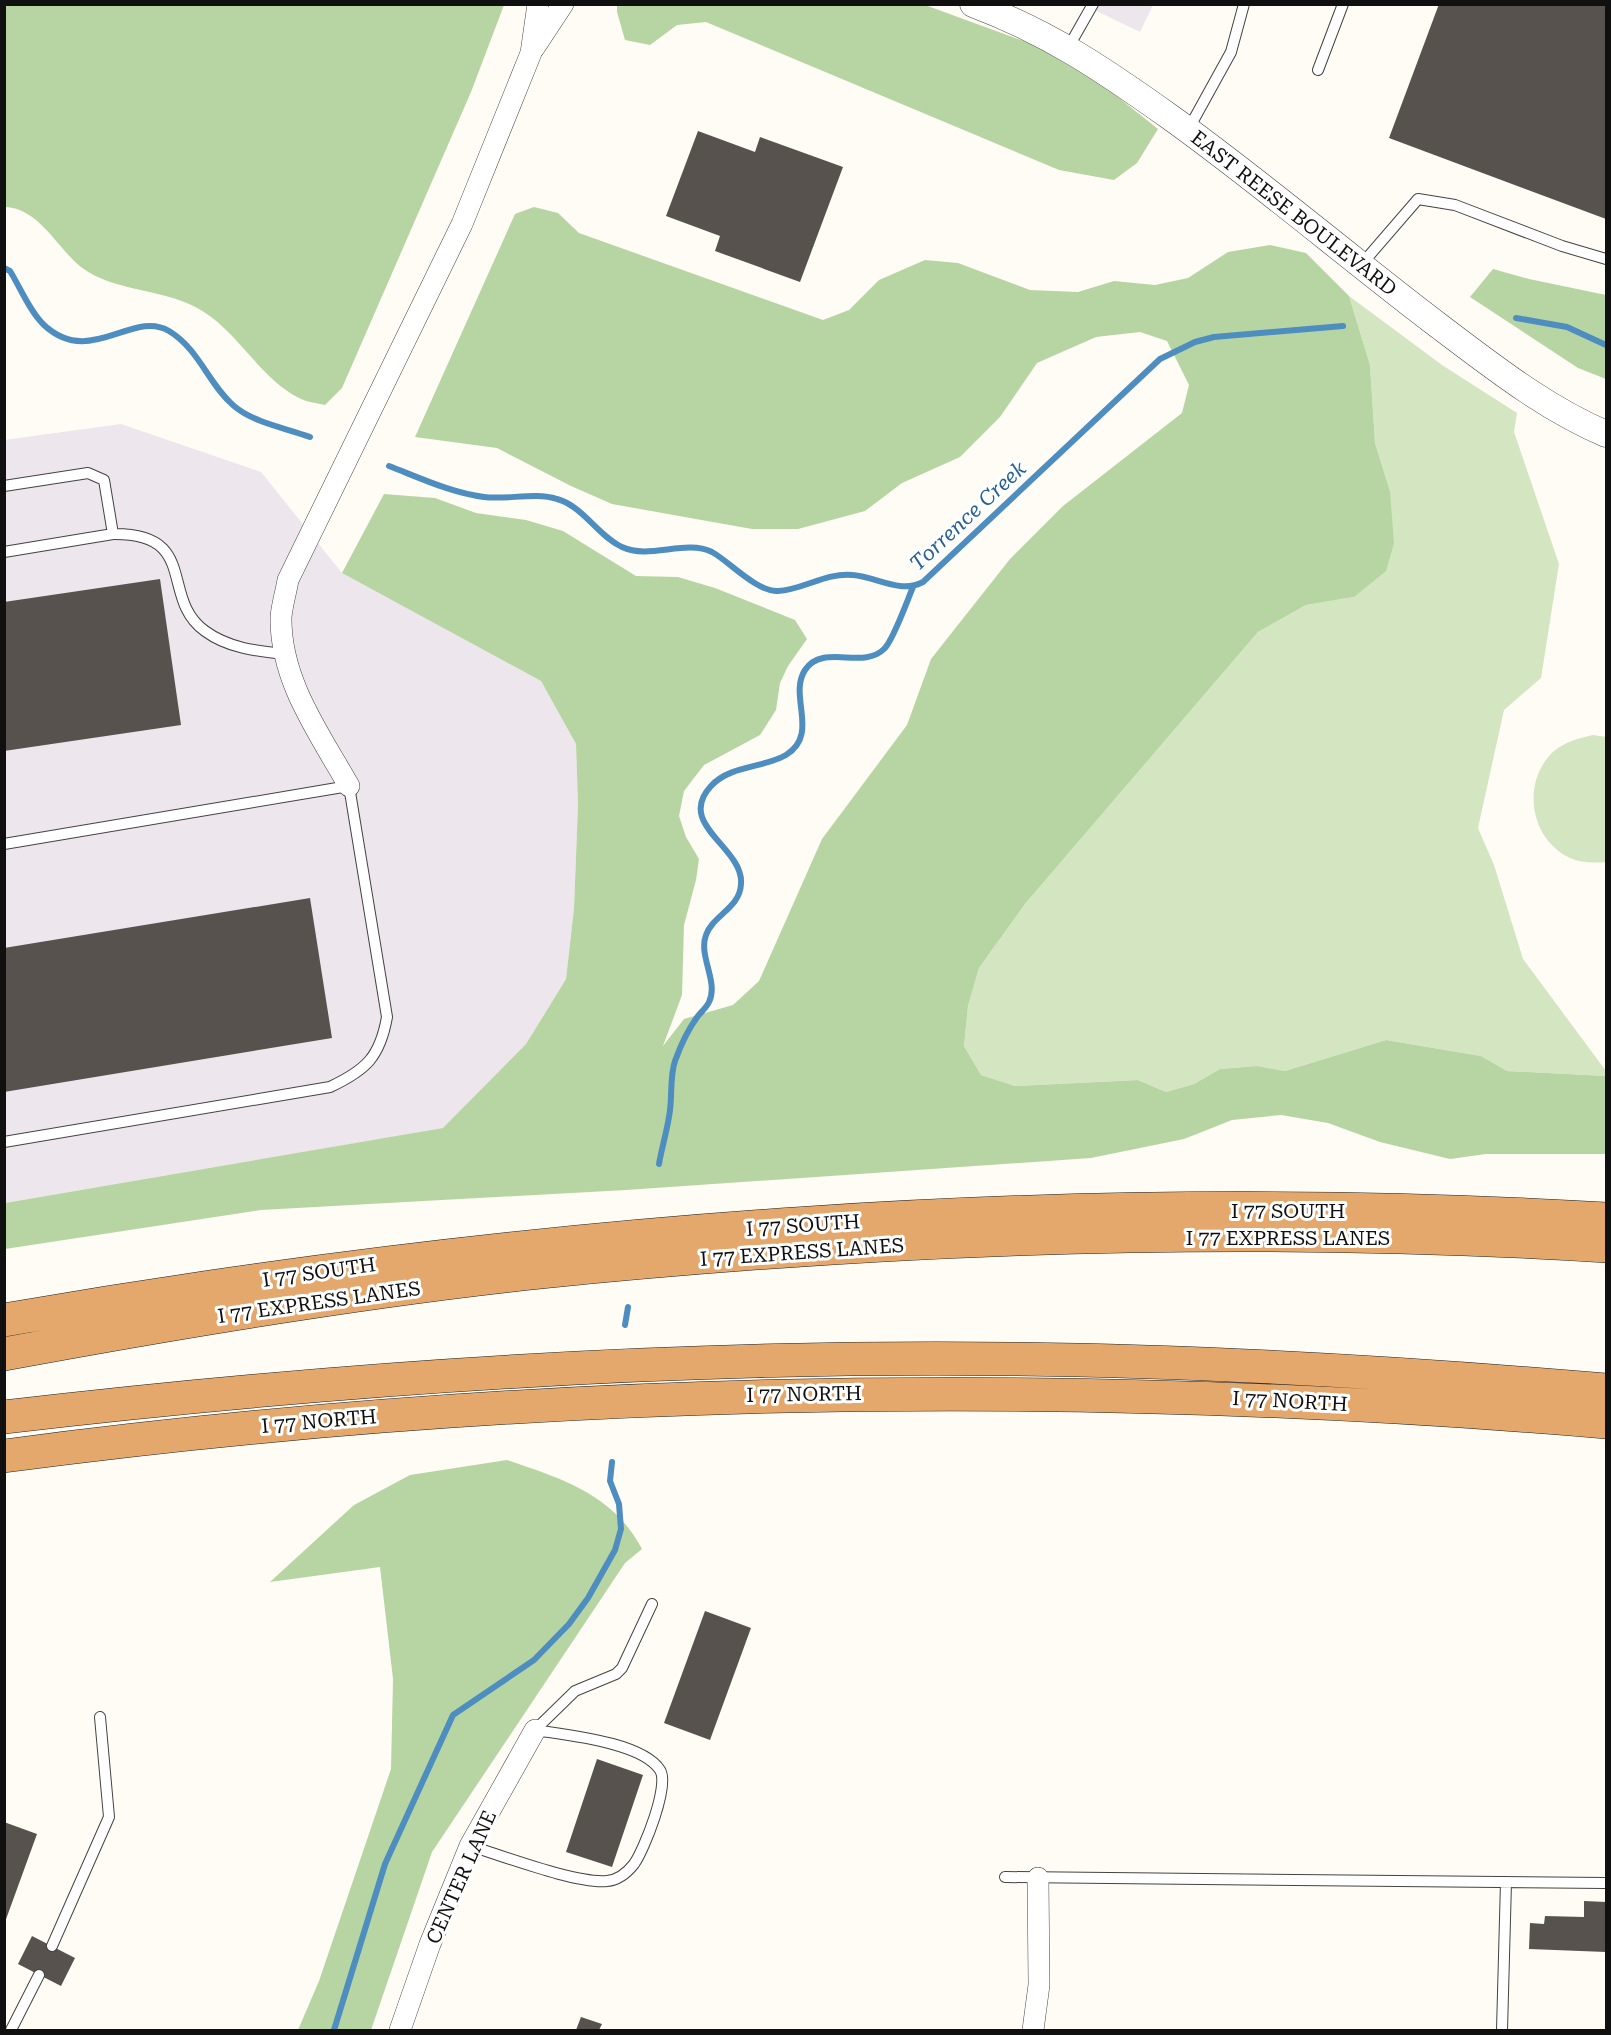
<svg xmlns="http://www.w3.org/2000/svg" width="1611" height="2035" viewBox="0 0 1611 2035" font-family="'Roboto Serif',serif">
  <style>
    .industrial { fill: #ede6ed }
    .green { fill: #d3e6c1 }
    .forest { fill: #b7d5a2 }
    .lines { fill: none; stroke-linecap: round; stroke-linejoin: round }
    .stream { stroke: #4e8dbf; stroke-width: 6 }
    .building { fill: #58524e }
    .service-casing { stroke: #434343; stroke-width: 12 }
    .minor-casing { stroke: #434343; stroke-width: 22 }
    .tertiary-casing { stroke: #434343; stroke-width: 27 }
    .motorway-casing { stroke: #212121; stroke-width: 34 }
    .service { stroke: #fff; stroke-width: 10 }
    .minor { stroke: #fff; stroke-width: 21 }
    .tertiary { stroke: #fff; stroke-width: 26 }
    .motorway { stroke: #e4a86d; stroke-width: 33 }
    .labels { text-anchor: middle; stroke-width: 6; stroke-linejoin: round; paint-order: stroke }
    .street-label { font-size: 20px; fill: #101010; stroke: #fff }
    .water-label { font-size: 21px; font-style: italic; fill: #266195; stroke: #fff }
  </style>
  <rect width="100%" height="100%" fill="#fefcf5"/>
  <path class="industrial" d="M1084,5H1153L1140,32Z
    M121,424L261,472L342,573L541,681L576,744L578,805L574,908L566,979L526,1044L444,1128L5,1203L4,440Z"/>
  <path class="green" d="M1349,296L1442,365L1517,413L1514,432L1559,564L1541,678L1504,710L1478,828L1494,865L1523,959L1606,1071V1076L1507,1071L1481,1056L1386,1040L1285,1071L1257,1066L1220,1069L1194,1084L1166,1092L1138,1080L1015,1086L981,1075L964,1046L968,1006L979,968L1025,904L1258,632L1306,605L1354,597L1390,491L1375,443L1370,365Z
    M1593,735L1606,737V862C1594,863 1581,863 1570,858C1529,839 1521,781 1554,751C1565,742 1579,738 1593,735Z"/>
  <path class="forest" d="M5,4L504,5L471,92L342,388L325,405C317,403 306,402 299,398C260,378 240,335 204,312C166,287 117,294 81,267C57,248 39,208 5,207Z
    M617,4L925,5L1032,44L1103,85L1158,129L1137,163L1114,180L1059,170L706,22L677,25L650,45L625,40L617,12Z
    M534,207L558,213L579,233L823,320L849,310L879,280L925,260L958,263L1030,290L1078,292L1114,281L1155,285L1188,278L1228,252L1270,245L1306,253L1349,296L1370,365L1375,443L1390,491L1394,543L1386,571L1354,597L1306,605L1258,632L1025,904L979,968L968,1006L964,1046L981,1075L1015,1086L1138,1080L1166,1092L1194,1084L1220,1069L1257,1066L1285,1071L1386,1040L1481,1056L1507,1071L1606,1076V1154H1486L1450,1159L1380,1142L1328,1123L1281,1115L1232,1120L1184,1139L1091,1158L626,1190L261,1210L5,1249V1203L443,1128L526,1044L566,979L574,908L578,805L576,744L541,681L342,573L384,494L435,498L476,513L526,520L563,531L636,576L678,577L715,588L795,620L807,639L788,666L780,683L776,710L760,735L704,765L684,791L679,816L686,837L699,859L696,880L684,925L682,995L663,1046L684,1019L733,1005L759,981L822,839L907,725L931,659L1010,559L1063,506L1182,413L1189,385L1167,341L1140,332L1096,337L1037,363L1000,417L960,457L902,483L865,511L798,529H752L612,504L571,486L497,448L415,437L515,214Z
    M1493,269L1529,279L1606,295V379L1578,368L1470,297Z
    M507,1460C562,1479 613,1494 642,1549L625,1563L432,1852L371,2030H298L319,1981L391,1769L393,1679L380,1567L270,1582L354,1505L410,1475Z"/>
  <g class="lines">
    <path class="stream" d="M4,268L10,271C20,287 30,312 44,325C90,368 133,309 169,331C199,349 209,385 234,406C254,423 286,428 310,437
      M1516,318L1567,327L1606,345
      M389,466C420,478 452,493 484,497C507,500 535,492 557,499C583,506 598,536 622,547C650,560 685,539 712,552C730,562 757,592 778,591C803,590 826,572 853,575C877,577 900,594 923,582L1160,359L1195,342L1214,337L1343,326
      M659,1164C662,1146 668,1128 670,1110C672,1095 670,1075 675,1061C680,1047 689,1028 698,1016C701,1012 707,1007 709,1002C719,982 698,956 706,935C713,915 740,908 741,884C744,847 675,825 711,786C730,765 764,768 786,755C820,734 788,696 805,670C823,643 863,670 884,649C893,641 907,601 913,587
      M625,1325L628,1307
      M334,2030L385,1864L453,1715L534,1660L569,1624L588,1598L615,1550L621,1529L619,1504L610,1481L612,1462"/>
  </g>
  <path class="building" d="M1439,4H1606V219L1389,138Z
    M698,131L755,152L760,137L843,167L800,282L715,251L720,236L666,216Z
    M160,579L181,725L4,751V602Z
    M310,898L332,1038L4,1092V948Z
    M705,1611L751,1628L710,1740L664,1723Z
    M597,1759L643,1775L612,1867L566,1852Z
    M4,1822L37,1834L5,1922H4Z
    M1584,1901L1606,1902V1952L1529,1949L1530,1923L1544,1924L1545,1916L1584,1917Z
    M32,1936L75,1958L61,1986L18,1964Z
    M581,2017L602,2024L599,2030H576Z"/>
  <g class="lines">
    <defs>
      <path id="service" d="M1068,48L1093,4
        M1318,70L1343,4
        M1188,130L1231,52L1244,4
        M1361,265L1418,199L1455,205L1562,246L1606,259
        M4,486L88,473L104,480L113,534C200,533 159,598 205,631C228,648 256,651 284,654
        M4,552L113,534
        M4,844L349,786L387,1017C380,1057 366,1070 330,1087L4,1142
        M535,1730L575,1691L616,1674L622,1668L652,1604
        M470,1846C504,1856 576,1884 607,1881C618,1880 627,1873 634,1864C644,1850 670,1785 660,1770C642,1742 566,1735 535,1730
        M1005,1877L1606,1883
        M52,1946L109,1817L100,1717
        M11,2030L39,1975
        M1502,2030L1506,1882"/>
      <path id="minor" d="M534,48L563,4
        M349,786C319,733 280,680 281,617C282,605 286,592 288,580L462,224L531,53L538,4
        M400,2030L430,1944L470,1846L535,1730
        M1033,2030L1039,1985L1038,1878"/>
      <path id="tertiary" d="M973,4C1050,33 1104,70 1170,117C1262,183 1348,257 1439,326C1492,366 1545,408 1606,434"/>
      <path id="motorway" d="M4,1320C529,1229 1074,1187 1606,1219
        M4,1354C182,1321 361,1291 540,1272C893,1236 1252,1224 1606,1246
        M4,1417C337,1378 675,1355 1011,1359C1210,1361 1408,1373 1606,1390
        M4,1456C538,1385 1070,1377 1606,1422"/>
    </defs>
    <use href="#service" class="service-casing"/>
    <use href="#minor" class="minor-casing"/>
    <use href="#tertiary" class="tertiary-casing"/>
    <use href="#motorway" class="motorway-casing"/>
    <use href="#service" class="service"/>
    <use href="#minor" class="minor"/>
    <use href="#tertiary" class="tertiary"/>
    <use href="#motorway" class="motorway"/>
  </g>
  <g class="labels">
    <g class="street-label">
      <text transform="translate(1294 213) rotate(38)" y="7">EAST REESE BOULEVARD</text>
      <text x="1288" y="1218">I 77 SOUTH</text>
      <text transform="translate(803 1225) rotate(-4)" y="7">I 77 SOUTH</text>
      <text x="1288" y="1245">I 77 EXPRESS LANES</text>
      <text transform="translate(802 1252) rotate(-4)" y="7">I 77 EXPRESS LANES</text>
      <text transform="translate(319 1272) rotate(-8)" y="7">I 77 SOUTH</text>
      <text transform="translate(319 1302) rotate(-8)" y="7">I 77 EXPRESS LANES</text>
      <text transform="translate(804 1394) rotate(-1)" y="7">I 77 NORTH</text>
      <text transform="translate(1290 1401) rotate(3)" y="7">I 77 NORTH</text>
      <text transform="translate(319 1421) rotate(-5)" y="7">I 77 NORTH</text>
      <text transform="translate(461 1877) rotate(-66)" y="7">CENTER LANE</text>
    </g>
    <g class="water-label">
      <text transform="translate(968 516) rotate(-43)" y="7">Torrence Creek</text>
    </g>
  </g>
  <rect width="1611" height="2035" fill="none" stroke="#101010" stroke-width="12"/>
</svg>
